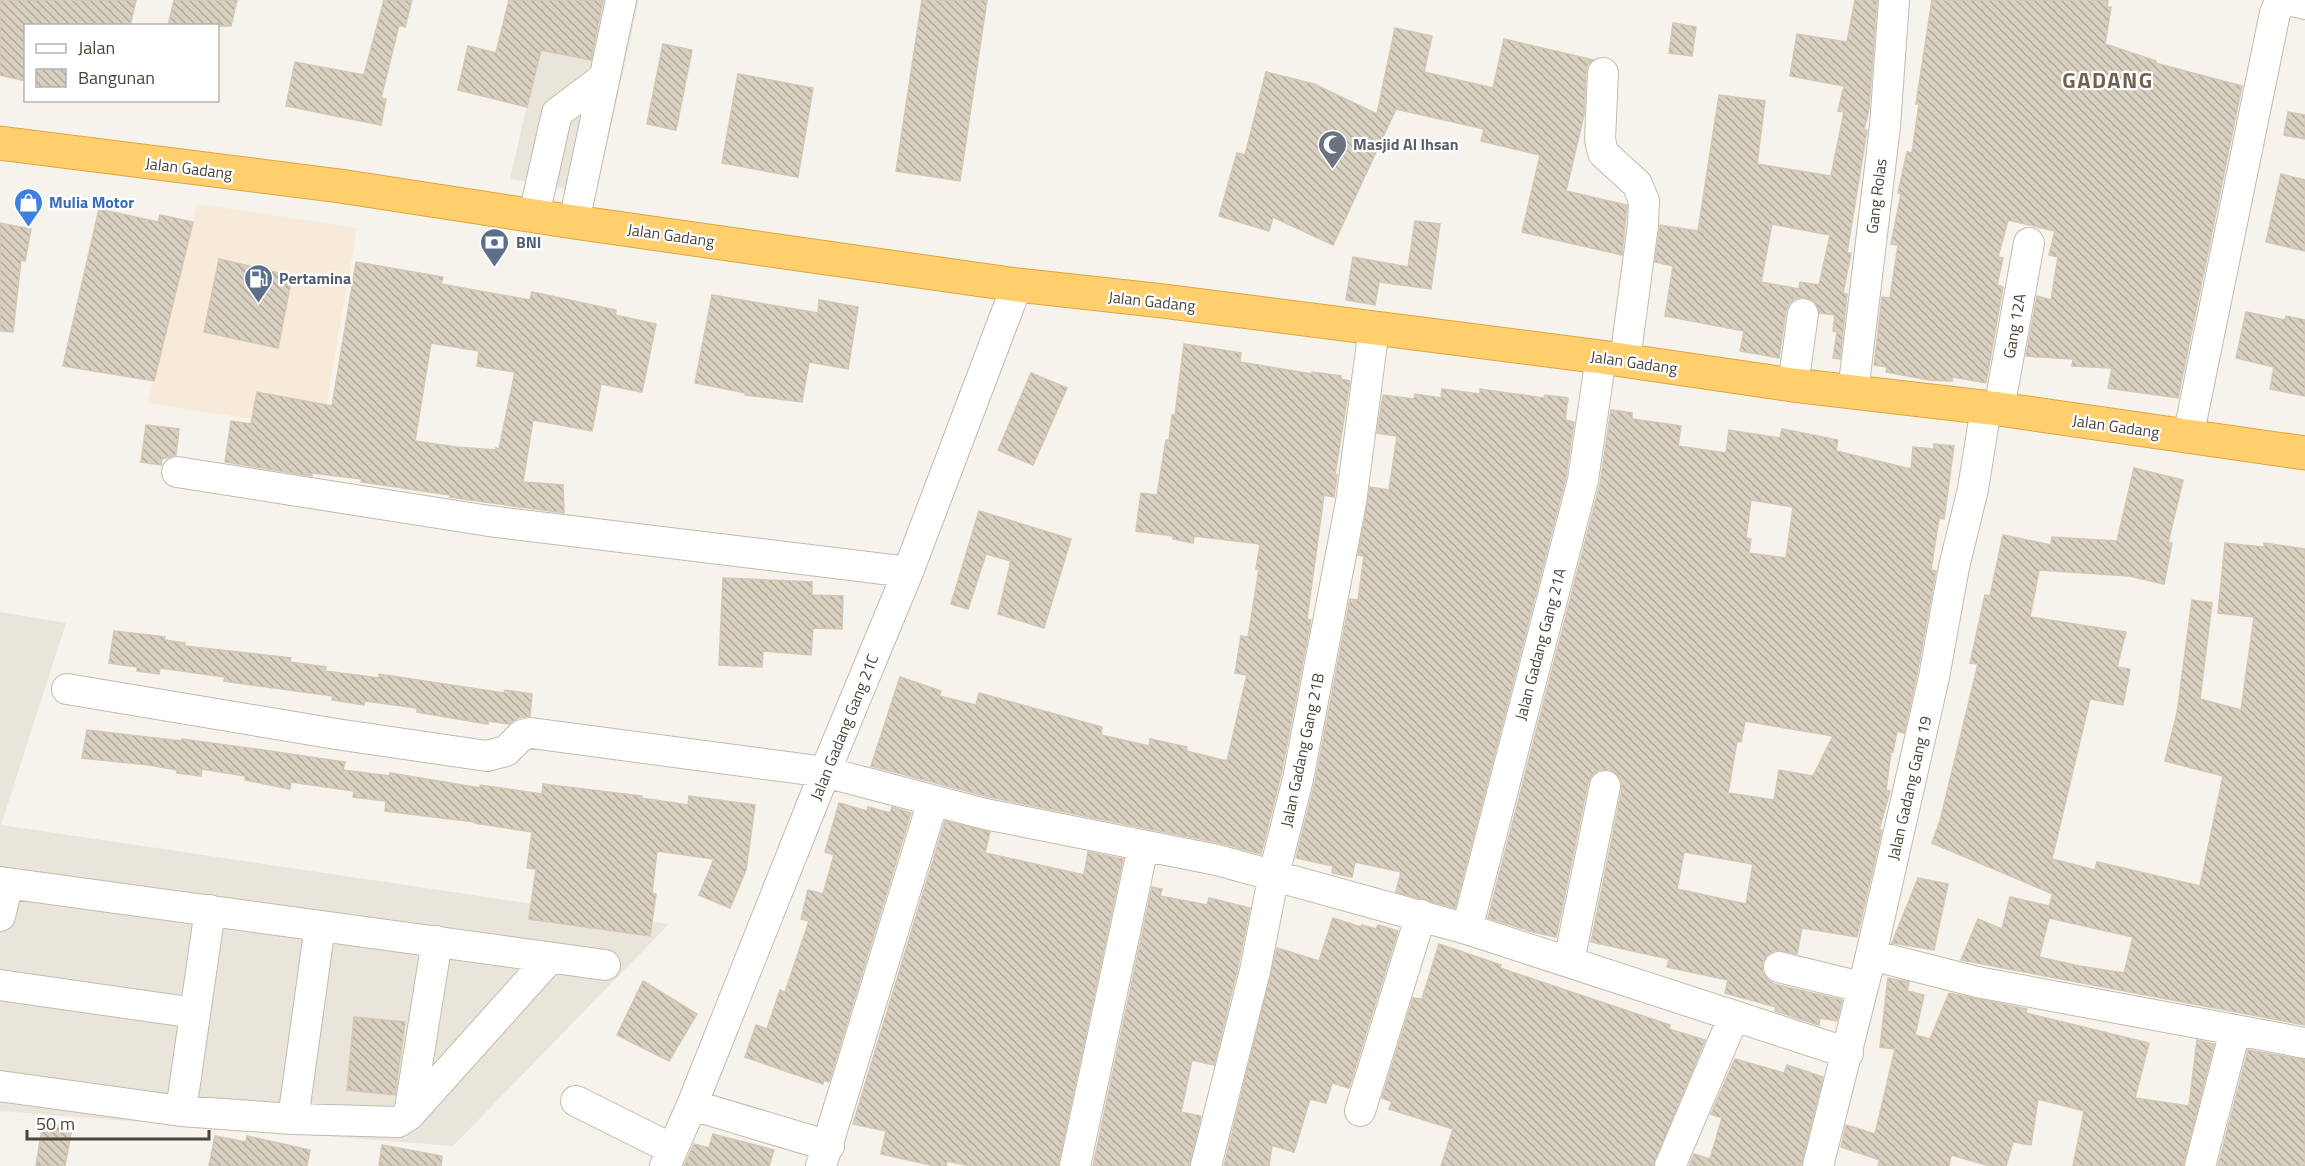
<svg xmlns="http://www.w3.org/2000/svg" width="2305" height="1166" viewBox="0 0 2305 1166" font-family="'Titillium Web',sans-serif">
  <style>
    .residential { fill: #eae5da }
    .commercial { fill: #f7ead8 }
    .building { fill: url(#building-back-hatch); stroke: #d3c7b4; stroke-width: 1.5; fill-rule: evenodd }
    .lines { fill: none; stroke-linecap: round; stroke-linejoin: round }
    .minor-casing { stroke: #c2bbae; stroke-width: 32 }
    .highway-casing { stroke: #e0a43c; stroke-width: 35 }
    .minor { stroke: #fff; stroke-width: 30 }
    .highway { stroke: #ffcf6e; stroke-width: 33 }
    .labels { text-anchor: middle; stroke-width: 4.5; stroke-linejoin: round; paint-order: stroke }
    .worship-label { font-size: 16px; font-weight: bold; fill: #5b616d; stroke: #fff; text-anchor: start }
    .street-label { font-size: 16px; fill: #4b4439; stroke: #fff }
    .shop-label { font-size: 16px; font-weight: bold; fill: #366cbe; stroke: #fff; text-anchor: start }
    .service-label { font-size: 16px; font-weight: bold; fill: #4e5e75; stroke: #fff; text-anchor: start }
    .district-label { font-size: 22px; font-weight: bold; letter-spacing: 1.5px; fill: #6e6250; stroke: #fff }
  </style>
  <defs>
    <pattern id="building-back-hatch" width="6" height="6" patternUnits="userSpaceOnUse" patternTransform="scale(1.5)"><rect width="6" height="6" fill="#d8cfc1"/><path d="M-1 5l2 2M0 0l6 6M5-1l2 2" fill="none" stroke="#b1aa9e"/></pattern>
  </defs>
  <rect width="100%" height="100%" fill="#f6f3ec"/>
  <path class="residential" d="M551,0H639L596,194L510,179Z
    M0,612L66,623L1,825L669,924L453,1146L0,1111Z"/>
  <path class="commercial" d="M197,204L357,228L322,430L148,403Z"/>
  <path class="building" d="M0,0H136L130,26H26V81L0,75Z
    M174,0H237L231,26H168Z
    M384,0H412L405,27L399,25L381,98L386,99L381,125L286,106L295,62L364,75Z
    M509,0H603L591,60L541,50L527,107L458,90L468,46L496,53Z
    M922,0H987L960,181L896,171Z
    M1855,0H1877L1869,109L1864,130H1867L1847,253H1851L1843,293L1847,294L1840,359L1833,358L1837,332L1833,331L1835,315L1820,313L1814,301L1805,297L1796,298L1789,304L1786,311L1779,358L1740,351L1744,331L1665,316L1673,266L1655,262L1660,225L1698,231L1719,95L1765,101L1757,164L1831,176L1844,112L1838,111L1844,86L1790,76L1797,34L1847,42ZM1772,224L1830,235L1819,285L1800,282L1799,289L1761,282Z
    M1932,0H2108L2107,7H2111L2105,44L2156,61L2155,63L2242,86L2178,398L2108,388L2112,368L2072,366L2073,359L2026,356L2037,296L2051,300L2058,257L2049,255L2055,231L2008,220L1998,257L2003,258L1997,285L2003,287L1986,383L1953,377L1952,381L1929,380L1886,372L1887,367L1874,365L1882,297L1890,298L1898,245L1891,244L1901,194L1898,193L1907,152L1912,153L1919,104H1916Z
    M1673,23L1696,27L1692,56L1669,53Z
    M1395,28L1432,36L1424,72L1493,88L1504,39L1593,60L1588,64L1586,72L1584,115L1566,191L1627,205L1622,255L1522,232L1540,155L1481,141L1484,129L1396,109L1333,245L1273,217L1269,231L1219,216L1237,153L1245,155L1266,72L1314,84L1377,114Z
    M663,44L692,50L676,130L647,124Z
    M738,74L813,88L798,177L722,163Z
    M2288,112L2305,115V139L2284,135Z
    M2281,174L2305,180V251L2266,242Z
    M99,209L158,222L160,215L193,222L154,381L63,366Z
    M1415,221L1440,224L1431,289L1379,282L1375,305L1346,300L1353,257L1408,267Z
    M0,223L31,229L25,261L21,260L13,332L0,331Z
    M219,259L292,276L278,348L204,332Z
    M356,262L443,277L441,284L530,300L532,292L616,310L615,315L656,324L642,392L601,384L592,431L533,420L523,482L563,485L564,513L450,497V495L361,482L362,479L312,473V476L225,462L231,421L251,424L257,392L332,406ZM431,343L479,351L477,366L515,372L499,449L496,448V450L456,447L415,441Z
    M712,295L818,313L819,300L858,307L848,369L809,362L802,402L745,395L746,393L695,383Z
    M2246,312L2285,320L2286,316L2305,320V396L2270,389L2274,367L2236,358Z
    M1184,344L1241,353L1240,362L1312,374V372L1341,376V379L1350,381L1335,475H1337L1334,497L1324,495L1307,619L1311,620L1281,775L1261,854L1220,843L989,797L871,766L900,677L941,691L939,696L976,705L979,693L1102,727L1101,735L1149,746L1150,739L1187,747L1186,751L1227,761L1247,675L1235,673L1241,636L1248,637L1259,569H1256L1260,544L1194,536L1193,543L1173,539V536L1136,531L1141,493L1157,495L1166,440H1169L1172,415H1175Z
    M1031,373L1067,388L1033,465L998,450Z
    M1442,389L1480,394V389L1544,398L1545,395L1568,398L1565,420L1574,422L1566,477L1455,908L1396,892L1401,872L1355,862L1352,877L1332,873L1333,866L1296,858L1315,782L1350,599L1358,600L1364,556L1358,555L1370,487L1389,490L1397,436L1377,433L1383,395L1414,399L1415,394L1441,398Z
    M1611,410L1632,413V419L1681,426L1678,446L1726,453L1729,430L1780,438L1782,429L1838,440L1836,451L1911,469L1913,447L1934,449V444L1954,446L1944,519L1939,518L1931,570L1936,571L1917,674L1904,733L1897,731L1893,752H1891L1886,790L1890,791L1879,830H1882L1857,937L1802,928L1797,954L1775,950L1767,955L1762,963L1763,972L1768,980L1774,984L1842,1000L1837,1021L1820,1018L1819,1025L1775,1011L1776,1007L1725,993L1728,980L1667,967L1669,959L1591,942L1622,789L1621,780L1617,774L1609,769L1599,770L1592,775L1588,783L1556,937L1533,932L1488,918L1600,484ZM1751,500L1793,507L1786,558L1749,553L1751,539L1746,538ZM1745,721L1774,726L1833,736L1813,776L1779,770L1774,800L1728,793L1737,741L1741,742ZM1684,852L1753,864L1746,904L1677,889Z
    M146,425L179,429L176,455L162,459L161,465L141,462Z
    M2134,468L2183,480L2168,543H2172L2164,584L2129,576L2039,570L2030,617L2126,632L2117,667L2130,669L2123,705L2090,699L2052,859L2095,870L2097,862L2200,886L2223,776L2165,761L2177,713L2192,600L2212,603L2200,699L2241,710L2254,617L2218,613L2225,543L2264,547V543L2305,549V1025L1961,960L1978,919L2002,929L2010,897L2049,906L2053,894L1932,843L1940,821L1978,664L1970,663L1985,595L1990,596L2003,535L2051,545L2052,537L2117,541ZM2049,918L2133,937L2124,973L2079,966L2039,957Z
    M979,511L1071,539L1044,628L998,614L1011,561L986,554L968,609L951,604Z
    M723,578L812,582V595L843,596L842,629L813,628L811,655L763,651L762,667L719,665Z
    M114,631L165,637L164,640L185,643V646L291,658L290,662L326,667L325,671L379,678V674L504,693L505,690L532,694L530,716L518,718L509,724L488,721V724L417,712V708L365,701L364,705L332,700L333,696L224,681L225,677L160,668L159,674L137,671V667L109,663Z
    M87,730L181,741L182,739L270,751L345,762L343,770L390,776V773L480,788V785L542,794L543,784L642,796L641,798L688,805L689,796L755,805L746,870L730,908L699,895L714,859L657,851L652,893L656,894L650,936L529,919L536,869L527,868L532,832L475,823V822L385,811L386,801L353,797L354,791L291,782L290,789L245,780V776L202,769L201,776L177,773V770L149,765L82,758Z
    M839,803L867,811L868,807L890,813L892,807L911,813L829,1082L824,1080L823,1084L745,1057L756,1025L767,1029L780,990L785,992L809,921L801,919L808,890L823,894L834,855L825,852Z
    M945,821L990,832L985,853L1084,875L1088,852L1123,859L1058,1166H970L947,1161L946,1166H935L881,1154L886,1131L853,1124Z
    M1918,878L1948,884L1934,950L1892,943Z
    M1152,887L1162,889L1160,896L1207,905L1209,898L1250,908L1238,967L1214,1065L1192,1060L1181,1112L1201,1116L1189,1166H1093Z
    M1333,918L1361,927L1362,925L1376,929L1378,925L1398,931L1349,1088L1332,1083L1326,1103L1310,1099L1294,1152L1272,1145L1269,1166H1224L1277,948L1319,961Z
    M1439,944L1501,965L1500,968L1670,1025L1669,1029L1705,1040L1653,1166H1441L1453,1129L1389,1109L1392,1102L1382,1098L1413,998L1422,999Z
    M1888,978L1909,982L1907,991L1924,995L1915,1035L1930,1039L1949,993L2027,1009L2026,1013L2149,1043L2135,1098L2189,1106L2197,1040L2214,1044L2183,1166H2073L2084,1111L2038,1099L2031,1145L2013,1142L2006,1166H1990L1951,1155L1949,1166H1878L1880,1160L1841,1147L1846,1125L1875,1134L1895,1049L1880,1047Z
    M643,981L697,1014L669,1061L617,1035Z
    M354,1017L405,1022L395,1095L347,1090Z
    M2248,1050L2305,1060V1166H2218Z
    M1735,1059L1784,1073L1787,1065L1823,1077L1801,1166H1689L1694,1154L1710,1159L1722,1118L1711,1114Z
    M43,1122L72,1128L65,1166H36Z
    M713,1134L774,1150L769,1166H684L694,1144L709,1148Z
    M215,1136L246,1142L247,1136L310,1150L307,1166H209Z
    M382,1145L442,1156L441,1166H379Z"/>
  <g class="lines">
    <defs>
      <path id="minor" d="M1603,73L1600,139L1603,153L1637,184L1644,201L1643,225L1625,360
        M534,215L557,113L605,77
        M574,222L621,0
        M1793,385L1803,314
        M1853,392L1885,126L1894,0
        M1999,409L2029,243
        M2188,437L2275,13L2280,2L2292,1L2305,4
        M177,472L489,521L908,572
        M67,689L336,734L487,756L506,751L522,735L531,733L825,772L985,814L1217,860L1467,929L1848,1053
        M0,882L605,965
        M0,916L8,884
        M1467,929L1583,480L1601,357
        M1871,955L1977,982L2305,1043
        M1569,961L1605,786
        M1779,967L1861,987
        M0,985L195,1013
        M0,1086L181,1111L210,910
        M576,1101L672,1149
        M692,1105L829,1146
        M181,1111L293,1119L398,1122L409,1115L550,958
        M1360,1111L1421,915
        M409,1115L437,941
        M293,1119L320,926
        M665,1166L692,1105L825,772L908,572L1017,285
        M821,1166L933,801
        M1075,1166L1143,847
        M1206,1166L1255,971L1274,874L1298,779L1351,502L1374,328
        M1670,1166L1734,1016
        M1818,1166L1871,955L1934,677L1954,567L1973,489L1986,408
        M2200,1166L2235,1031"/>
      <path id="highway" d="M0,143L340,186L574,222L1017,285L1163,301L1601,357L1793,385L1999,409L2305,453"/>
    </defs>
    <use href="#minor" class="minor-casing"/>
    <use href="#highway" class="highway-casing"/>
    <use href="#minor" class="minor"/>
    <use href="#highway" class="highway"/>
  </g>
  <defs>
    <symbol id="mosque-pin" viewBox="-11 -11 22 30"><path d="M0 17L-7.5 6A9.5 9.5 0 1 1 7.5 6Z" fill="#6b7280" stroke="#fff"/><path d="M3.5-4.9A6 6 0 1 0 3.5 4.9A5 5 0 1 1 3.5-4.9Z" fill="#fff"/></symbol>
    <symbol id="shop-pin" viewBox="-11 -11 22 30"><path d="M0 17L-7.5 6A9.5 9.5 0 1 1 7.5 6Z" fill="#3f7fe0" stroke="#fff"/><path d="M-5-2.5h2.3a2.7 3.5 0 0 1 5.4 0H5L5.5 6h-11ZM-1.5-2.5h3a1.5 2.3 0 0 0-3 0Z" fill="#fff"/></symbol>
    <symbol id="bank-pin" viewBox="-11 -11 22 30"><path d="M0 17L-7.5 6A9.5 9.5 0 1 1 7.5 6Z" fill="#5c6f8a" stroke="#fff"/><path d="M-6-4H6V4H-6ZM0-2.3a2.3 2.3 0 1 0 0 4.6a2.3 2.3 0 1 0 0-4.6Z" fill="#fff"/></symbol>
    <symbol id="fuel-pin" viewBox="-11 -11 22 30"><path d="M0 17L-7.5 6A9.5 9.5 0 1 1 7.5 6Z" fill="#5c6f8a" stroke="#fff"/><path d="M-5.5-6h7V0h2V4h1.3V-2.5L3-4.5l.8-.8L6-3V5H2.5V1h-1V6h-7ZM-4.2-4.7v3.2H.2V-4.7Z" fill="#fff"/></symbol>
  </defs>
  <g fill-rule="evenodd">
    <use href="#mosque-pin" x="1316" y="128" width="33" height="45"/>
    <use href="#shop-pin" x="12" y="186" width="33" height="45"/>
    <use href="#bank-pin" x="478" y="226" width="33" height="45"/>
    <use href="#fuel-pin" x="242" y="262" width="33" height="45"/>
  </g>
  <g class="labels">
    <g class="worship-label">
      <text x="1353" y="150">Masjid Al Ihsan</text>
    </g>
    <g class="street-label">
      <text transform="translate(189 168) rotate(7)" y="6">Jalan Gadang</text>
      <text transform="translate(1876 196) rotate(-83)" y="6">Gang Rolas</text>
      <text transform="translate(671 235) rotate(8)" y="6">Jalan Gadang</text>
      <text transform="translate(1152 301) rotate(6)" y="6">Jalan Gadang</text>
      <text transform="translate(2014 326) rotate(-80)" y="6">Gang 12A</text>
      <text transform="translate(1634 362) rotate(8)" y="6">Jalan Gadang</text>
      <text transform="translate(2116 426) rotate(8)" y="6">Jalan Gadang</text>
      <text transform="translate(1540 644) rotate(-75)" y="6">Jalan Gadang Gang 21A</text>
      <text transform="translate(844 727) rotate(-68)" y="6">Jalan Gadang Gang 21C</text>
      <text transform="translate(1302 750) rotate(-78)" y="6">Jalan Gadang Gang 21B</text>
      <text transform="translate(1909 788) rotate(-77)" y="6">Jalan Gadang Gang 19</text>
    </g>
    <g class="shop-label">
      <text x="49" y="208">Mulia Motor</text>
    </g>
    <g class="service-label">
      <text x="516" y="248">BNI</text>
      <text x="279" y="284">Pertamina</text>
    </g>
    <g class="district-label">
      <text x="2108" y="88">GADANG</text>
    </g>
  </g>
  <rect x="24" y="24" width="195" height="78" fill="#ffffff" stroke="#b7b4b0" stroke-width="1.5"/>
  <rect x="36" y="44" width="30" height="9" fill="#ffffff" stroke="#b7b4b0" stroke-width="1.5"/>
  <text x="78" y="54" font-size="18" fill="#4b4439">Jalan</text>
  <rect x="36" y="69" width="30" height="18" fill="url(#building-back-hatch)" stroke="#b7b4b0" stroke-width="1.5"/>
  <text x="78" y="84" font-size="18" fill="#4b4439">Bangunan</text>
  <path d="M27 1130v9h182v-9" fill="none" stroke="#4b4439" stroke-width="3"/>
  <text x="36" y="1130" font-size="18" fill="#4b4439" stroke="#ffffff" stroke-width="4.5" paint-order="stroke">50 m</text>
</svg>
